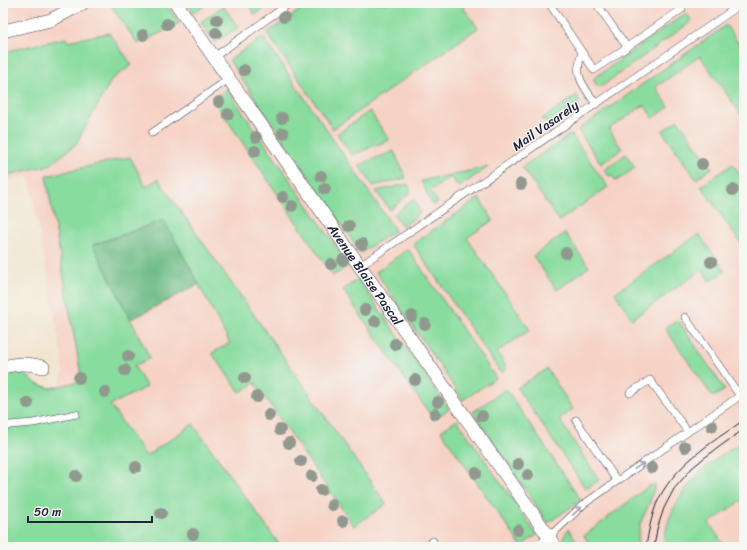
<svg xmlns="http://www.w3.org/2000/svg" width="747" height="550" viewBox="0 0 747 550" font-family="Sriracha,sans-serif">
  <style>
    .built { fill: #f6d2c4 }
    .green { fill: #88dc9e; stroke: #557f6c }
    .forest { fill: #6ebc85; stroke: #486f60 }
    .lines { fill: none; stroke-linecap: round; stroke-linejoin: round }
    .service-casing { stroke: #413f51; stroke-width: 8 }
    .minor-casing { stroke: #413f51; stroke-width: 14 }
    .service { stroke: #fff; stroke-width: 7 }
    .minor { stroke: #fff; stroke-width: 13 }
    .tram { stroke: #22223b; stroke-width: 1 }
    .tree { fill: #91998e }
    .oneway { stroke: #9c9ca7 }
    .labels { text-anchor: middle; stroke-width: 3; stroke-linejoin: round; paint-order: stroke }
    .street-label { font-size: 13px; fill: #22223b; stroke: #f6f6f2 }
  </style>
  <rect width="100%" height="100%" fill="#f6f6f2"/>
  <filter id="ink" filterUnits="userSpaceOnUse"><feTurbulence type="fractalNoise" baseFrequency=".025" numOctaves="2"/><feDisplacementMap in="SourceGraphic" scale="8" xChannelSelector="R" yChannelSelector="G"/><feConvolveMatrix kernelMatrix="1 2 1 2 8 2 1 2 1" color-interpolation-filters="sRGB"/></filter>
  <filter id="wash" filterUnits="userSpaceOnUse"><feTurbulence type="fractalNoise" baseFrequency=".012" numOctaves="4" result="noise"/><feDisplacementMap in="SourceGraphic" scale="16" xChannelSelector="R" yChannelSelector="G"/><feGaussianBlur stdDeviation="0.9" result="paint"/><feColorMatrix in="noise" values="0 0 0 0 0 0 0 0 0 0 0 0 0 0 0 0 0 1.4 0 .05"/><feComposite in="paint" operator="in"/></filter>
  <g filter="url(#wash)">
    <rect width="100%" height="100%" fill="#f2e5cf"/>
    <path class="built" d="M3,3H744V547H3V374L38,386L51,388L59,385L63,372L62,357L29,176L3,182Z"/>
    <path class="green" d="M111,3H126L132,5L145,7L160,3L167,6L180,23L138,44L110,4Z
      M187,3H208L194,13Z
      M248,3H273L255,15Z
      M310,3H468L463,7L478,28L333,129L267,33Z
      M223,6L238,27L215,43L201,22Z
      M686,13L692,21L602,86H597L593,79Z
      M726,25L744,51V119L700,56L656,87L669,107L653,118L644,105L609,129L622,149L601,164L578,130Z
      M109,33L132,65L112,79L76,144L50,165L3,176V52L66,38L68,42L80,38H83Z
      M263,37L395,230L361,253L229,60Z
      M227,89L349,265L333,276L213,99Z
      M577,95L579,101L577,105L550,124C547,123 544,122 542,119Z
      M370,111L389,140L352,155L337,134Z
      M678,120L712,168L696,179L662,131Z
      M571,134L608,187L559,221L522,167Z
      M394,151L406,178L373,186L359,165Z
      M626,154L635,168L616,181L612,175L609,176L604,170Z
      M130,157L146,187L158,179L271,339L386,504L354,526L255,383L240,392L233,383L212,353L230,343L164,220L93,245L150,358L134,366L147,387L110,405L146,456L193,424L281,547H3V435H4L3,431V373L8,371L22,372L37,384L50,388L82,381L46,176Z
      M733,164L744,180V248L701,186Z
      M488,167L459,187L451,177L430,191L438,202L433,205L432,204L421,181Z
      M408,184L411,192L390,210L376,191Z
      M414,198L420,213L403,227L394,214Z
      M479,198L493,220L467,238L514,306L530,330L497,352L507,369L501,373L413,244Z
      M565,233L589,267L557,290L533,256Z
      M699,234L725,271L710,281L702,270L632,319L615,293Z
      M408,249L496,378L463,400L376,272Z
      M358,279L449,409L434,420L343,290Z
      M678,320L725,390L713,397L665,328Z
      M547,369L573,409L559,419L599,480L586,489L517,388Z
      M506,389L581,500L548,523L473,412Z
      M457,420L537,535L521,546L441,431Z
      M744,440V499L709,523L725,547H663C664,540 665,533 667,526C672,506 690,480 706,467C718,457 731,449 744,440Z
      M655,485L649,504L640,524L637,547H592L584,536L649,486Z
      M568,529L581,547H564L561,542Z"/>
    <path class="forest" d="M164,220L199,284L136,317L130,319L93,245Z"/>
  </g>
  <g filter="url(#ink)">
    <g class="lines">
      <defs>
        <path id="service" d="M549,3L594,70L682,9
          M596,3L627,47
          M582,52C580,59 577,67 579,74C580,84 591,96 596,104
          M214,57L290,3
          M152,133L230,78
          M360,266L743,3
          M685,317L740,396
          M630,393L650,380L688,432
          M576,420L617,481
          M3,428L10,425L33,423L76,414
          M425,547L433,541
          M535,547L549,537L584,504L607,488L744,393"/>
        <g id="minor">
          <path id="s1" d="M176,3L549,537L554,547"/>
          <path d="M3,31L51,20L83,3"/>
          <path d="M3,367C20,363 26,363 43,367"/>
        </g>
      </defs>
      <use href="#service" class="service-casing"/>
      <use href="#minor" class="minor-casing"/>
      <use href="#service" class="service"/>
      <use href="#minor" class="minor"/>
      <path class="tram" d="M646,547C648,533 651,518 656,505C672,466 711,443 744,420
        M654,547L657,529L664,508L674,489L692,468L704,458L744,429"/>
    </g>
    <g class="tree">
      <circle cx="284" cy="17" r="6"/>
      <circle cx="217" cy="20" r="6"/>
      <circle cx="167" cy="24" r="6"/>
      <circle cx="216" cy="33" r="6"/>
      <circle cx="143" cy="35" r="6"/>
      <circle cx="244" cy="70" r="6"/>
      <circle cx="219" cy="102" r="6"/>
      <circle cx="228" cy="114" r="6"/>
      <circle cx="282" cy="118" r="6"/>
      <circle cx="283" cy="133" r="6"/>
      <circle cx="256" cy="137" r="6"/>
      <circle cx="255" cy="151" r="6"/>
      <circle cx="702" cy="164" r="6"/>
      <circle cx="321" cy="176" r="6"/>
      <circle cx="521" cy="184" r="6"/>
      <circle cx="325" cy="189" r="6"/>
      <circle cx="733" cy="190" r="6"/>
      <circle cx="283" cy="197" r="6"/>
      <circle cx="292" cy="206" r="6"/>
      <circle cx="349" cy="226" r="6"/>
      <circle cx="362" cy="244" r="6"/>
      <circle cx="566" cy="253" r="6"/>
      <circle cx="343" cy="260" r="6"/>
      <circle cx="711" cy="262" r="6"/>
      <circle cx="331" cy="264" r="6"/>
      <circle cx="365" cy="310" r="6"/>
      <circle cx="412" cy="316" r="6"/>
      <circle cx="375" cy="321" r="6"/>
      <circle cx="425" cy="324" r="6"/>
      <circle cx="395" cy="344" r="6"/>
      <circle cx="128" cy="356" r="6"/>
      <circle cx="125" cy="370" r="6"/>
      <circle cx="79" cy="378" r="6"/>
      <circle cx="245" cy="378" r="6"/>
      <circle cx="415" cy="380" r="6"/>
      <circle cx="105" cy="392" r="6"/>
      <circle cx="257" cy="397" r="6"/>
      <circle cx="438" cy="402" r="6"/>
      <circle cx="28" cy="403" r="6"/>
      <circle cx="435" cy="414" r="6"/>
      <circle cx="269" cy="415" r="6"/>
      <circle cx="482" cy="416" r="6"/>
      <circle cx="712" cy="426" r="6"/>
      <circle cx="280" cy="430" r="6"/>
      <circle cx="289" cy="443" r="6"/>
      <circle cx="685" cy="447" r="6"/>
      <circle cx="301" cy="461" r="6"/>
      <circle cx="518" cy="464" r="6"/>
      <circle cx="136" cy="467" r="6"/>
      <circle cx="652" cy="468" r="6"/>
      <circle cx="476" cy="473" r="6"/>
      <circle cx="528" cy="475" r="6"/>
      <circle cx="76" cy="476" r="6"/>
      <circle cx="312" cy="476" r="6"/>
      <circle cx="321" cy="490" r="6"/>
      <circle cx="332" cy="505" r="6"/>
      <circle cx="161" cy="513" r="6"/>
      <circle cx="343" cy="521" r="6"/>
      <circle cx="518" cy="530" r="6"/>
      <circle cx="193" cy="534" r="6"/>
    </g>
    <defs><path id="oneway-shaft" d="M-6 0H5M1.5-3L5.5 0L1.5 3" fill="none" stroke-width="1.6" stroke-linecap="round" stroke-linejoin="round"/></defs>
    <g class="oneway">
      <use href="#oneway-shaft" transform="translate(639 466) rotate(-34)"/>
      <use href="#oneway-shaft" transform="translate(577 511) rotate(-43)"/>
    </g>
  </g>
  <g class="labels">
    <g class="street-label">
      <text transform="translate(545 125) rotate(-35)" y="5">Mail Vasarely</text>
      <text dy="5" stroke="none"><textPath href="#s1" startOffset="331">Avenue Blaise Pascal</textPath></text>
    </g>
  </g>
  <rect width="747" height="550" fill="none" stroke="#f6f6f2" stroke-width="16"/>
  <path d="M28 516v6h124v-6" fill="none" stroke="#22223b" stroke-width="2"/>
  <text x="34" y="516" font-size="12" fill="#22223b" stroke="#f6f6f2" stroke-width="3" paint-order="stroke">50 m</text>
</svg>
